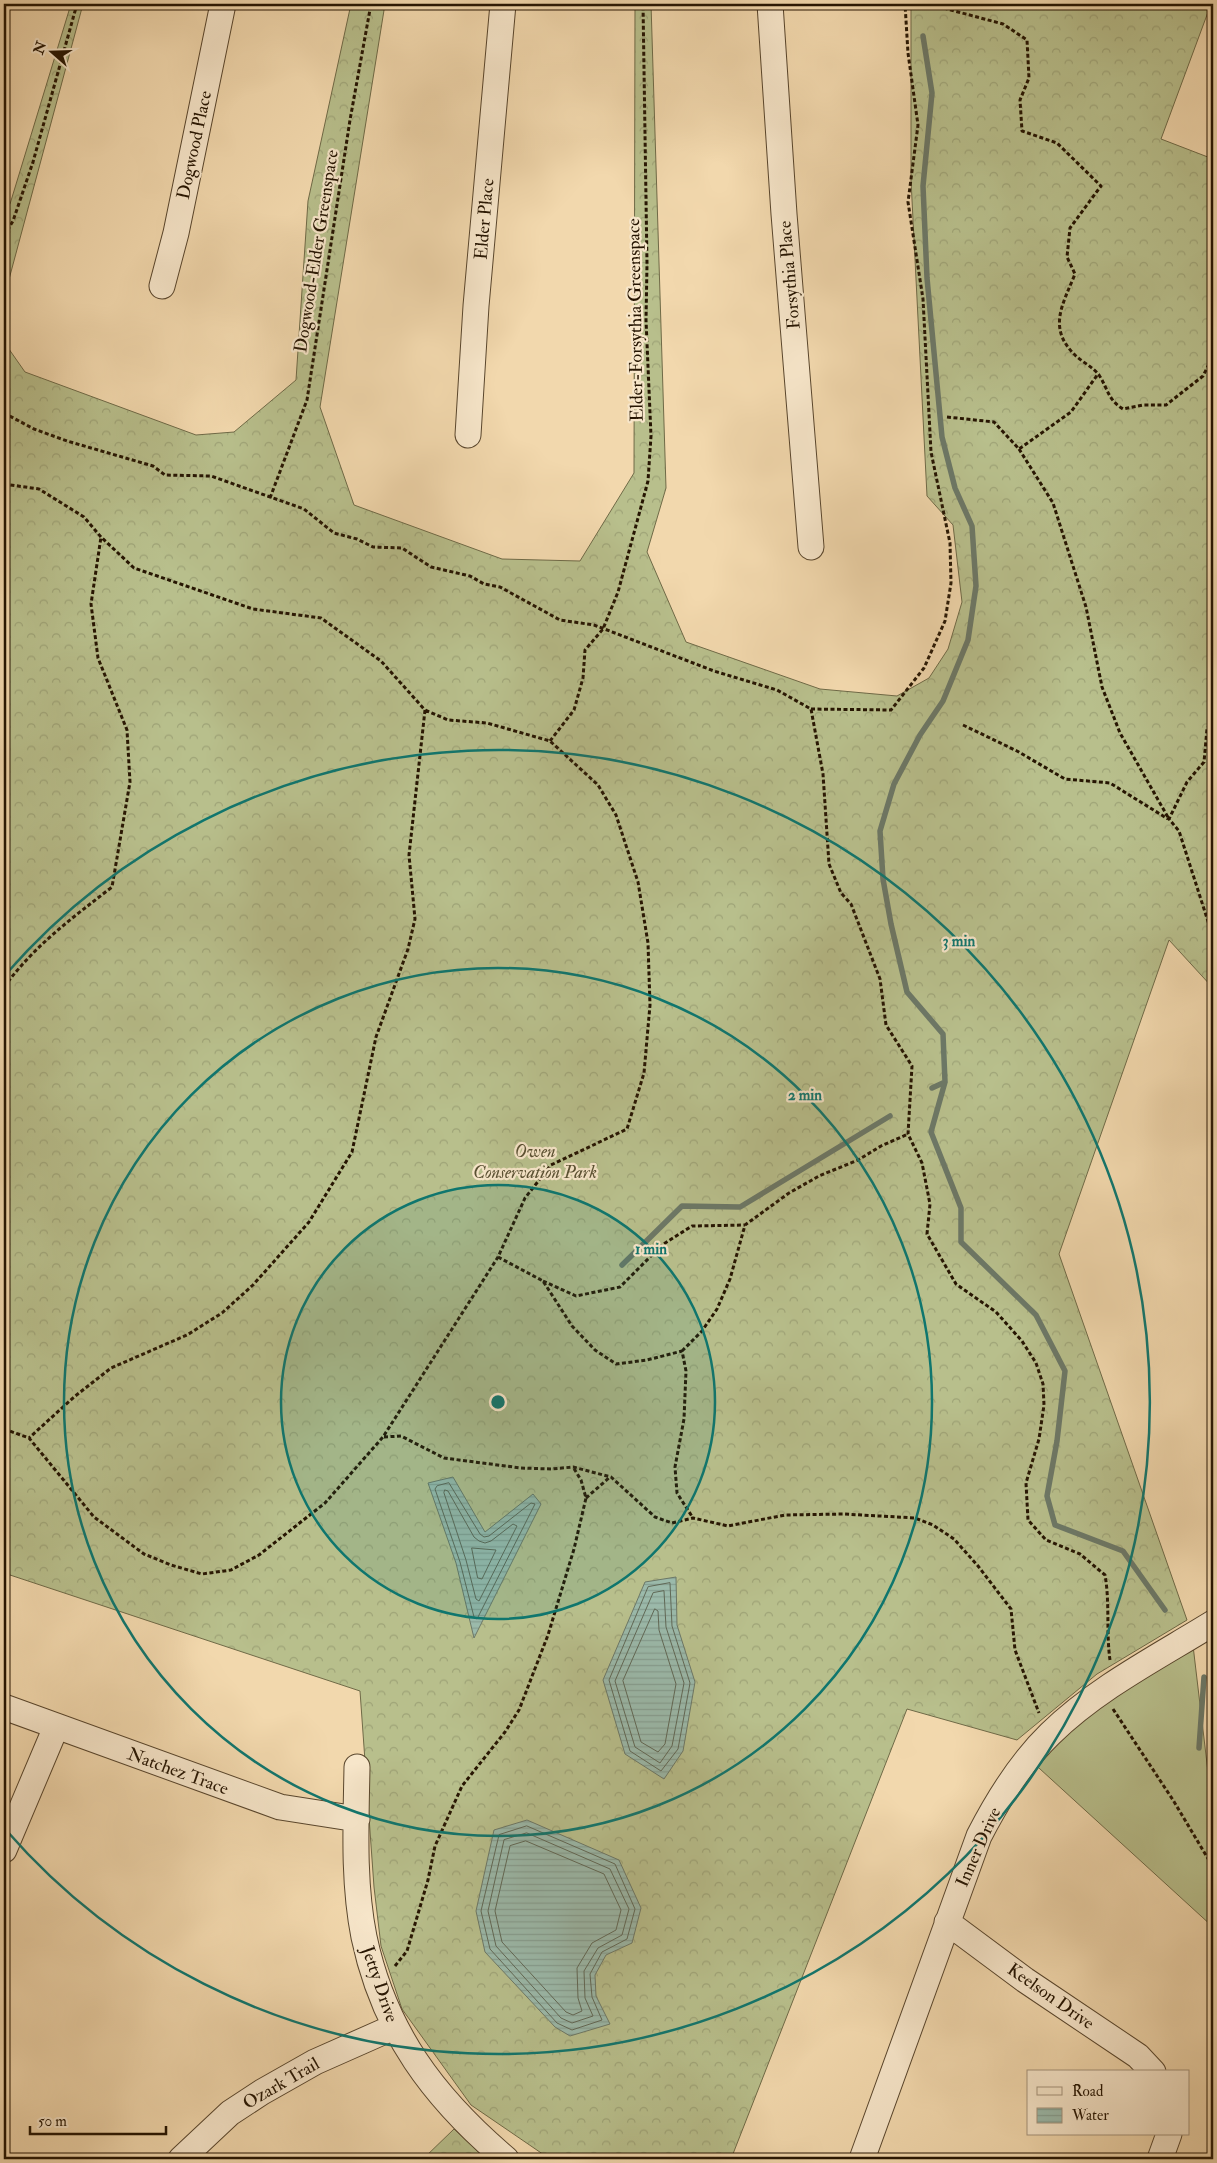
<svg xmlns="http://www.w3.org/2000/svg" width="1217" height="2163" viewBox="0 0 1217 2163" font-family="'IM FELL Double Pica',serif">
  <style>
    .grass { fill: #b8bf8c; stroke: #6f6a47 }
    .forest { fill: url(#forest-crowns); stroke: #6f6a47 }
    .water { fill: url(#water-rules); stroke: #6c7867 }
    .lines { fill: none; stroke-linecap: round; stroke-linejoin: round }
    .shore { stroke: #606856; stroke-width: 1 }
    .stream { stroke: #6c7867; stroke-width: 5.5 }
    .minor-casing { stroke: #59462d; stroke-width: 27 }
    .path { stroke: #261502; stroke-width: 3; stroke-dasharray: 4 2.5; stroke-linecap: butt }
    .minor { stroke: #f7e6ca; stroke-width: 25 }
    .ring { fill: none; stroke: #0f766e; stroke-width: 2.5 }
    .labels { text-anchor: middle; stroke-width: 4.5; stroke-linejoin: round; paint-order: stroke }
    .street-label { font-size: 18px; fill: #261502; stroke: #f7e6ca }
    .park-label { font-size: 18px; font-style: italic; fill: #595032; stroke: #f7e6ca }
    .centre { fill: #0f766e; stroke: #f7e6ca; stroke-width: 2.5 }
    .ring-label { font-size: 15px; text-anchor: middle; font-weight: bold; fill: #0f766e; stroke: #f7e6ca; stroke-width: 4.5; stroke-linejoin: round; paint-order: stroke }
  </style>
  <defs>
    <pattern id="forest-crowns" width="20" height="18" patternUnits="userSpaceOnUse" patternTransform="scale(1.25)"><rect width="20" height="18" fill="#b8bf8c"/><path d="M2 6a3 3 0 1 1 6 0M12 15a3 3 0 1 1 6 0" fill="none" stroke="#9ea377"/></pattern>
    <pattern id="water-rules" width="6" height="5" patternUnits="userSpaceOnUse" patternTransform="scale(1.25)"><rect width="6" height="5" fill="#9bbaab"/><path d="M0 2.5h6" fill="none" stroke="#859f92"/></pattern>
  </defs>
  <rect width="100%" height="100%" fill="#f2d8ad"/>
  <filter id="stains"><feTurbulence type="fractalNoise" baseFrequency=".004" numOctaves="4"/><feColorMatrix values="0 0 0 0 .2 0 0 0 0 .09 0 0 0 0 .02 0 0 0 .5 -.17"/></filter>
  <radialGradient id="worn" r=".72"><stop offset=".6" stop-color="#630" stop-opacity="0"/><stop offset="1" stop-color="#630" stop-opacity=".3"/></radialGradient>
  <path class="grass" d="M1192,1637L1210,1789L1213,1795V1927L1028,1758Z"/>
  <path class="forest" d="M71,4H83L8,283L4,342L25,372L196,435L234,432L296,380L308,201L351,4H385L320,407L354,505L502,559L580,561L634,473L635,4H651L666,488L647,552L686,642L820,689L897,696L929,678L948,649L962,602L953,525L927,496L911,180V4H1211L1161,139L1213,159V988L1169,940L1059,1254L1187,1620L1097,1674L1017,1740L907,1709L731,2159H550L471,2105L402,2009L381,1946L374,1887L360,1691L4,1573V211L10,204Z
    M454,2129L486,2159H423Z"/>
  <path class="water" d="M453,1477L485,1532L533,1494L541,1504L474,1638L456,1563L428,1483Z
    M676,1577L677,1625L695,1682L683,1751L664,1779L625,1754L603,1680L645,1582Z
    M527,1820L619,1860L641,1908L632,1943L606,1955L595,1975L596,1996L610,2024L570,2036L555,2027L485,1952L476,1911L494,1830Z"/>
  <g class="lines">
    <path class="shore" d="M449,1483L480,1534L484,1537L489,1536L531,1503L535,1504L477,1619L474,1617L460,1562L435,1489L437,1486Z
      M445,1490L448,1491L474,1537L479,1541L485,1543L491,1541L513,1524L517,1526L479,1601L476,1599L466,1560L444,1493Z
      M472,1548L496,1550L482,1579L478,1578Z
      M670,1583L672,1626L690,1683L678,1749L661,1771L630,1751L609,1680L648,1587Z
      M664,1591L666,1627L684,1683L672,1746L660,1763L635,1747L615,1681L653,1593Z
      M655,1609L658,1611L659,1630L676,1684L665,1744L658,1752L641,1742L623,1681Z
      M527,1826L615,1864L635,1909L627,1939L602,1952L590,1974L592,1997L602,2020L572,2030L557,2023L490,1949L481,1911L499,1835Z
      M527,1833L610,1869L629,1909L622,1935L598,1948L584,1971L585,1998L593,2016L572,2023L561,2018L496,1946L488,1911L504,1840Z
      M526,1841L604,1874L621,1910L616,1930L592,1943L577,1968L578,1998L582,2011L573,2015L566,2012L502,1942L495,1911L510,1846Z"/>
    <path class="stream" d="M923,36L932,93L923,186L927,278L942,437L955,488L972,526L976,586L968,640L943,701L920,735L894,784L880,831L883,879L891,924L907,992L943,1034L945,1082L931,1132L961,1208V1242L1036,1315L1065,1371L1057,1441L1047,1496L1055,1525L1123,1551L1165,1610
      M932,1088L945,1082
      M622,1265L682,1206L740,1207L890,1116
      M1199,1748L1204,1677"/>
    <defs>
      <path id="minor" d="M770,4L784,214L811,547
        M162,286L176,233L223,4
        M468,435L476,306L503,4
        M4,1707L280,1807L357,1819
        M357,1767C356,1824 353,1882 364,1937C384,2032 434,2098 506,2159
        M4,1850L56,1727
        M947,1922L1025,1980L1138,2056L1153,2072
        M181,2159L230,2113L262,2092L315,2062L394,2027
        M862,2159L979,1836C998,1799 1020,1763 1050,1734C1097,1688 1158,1657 1213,1623
        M1160,2159L1169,2134"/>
    </defs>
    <use href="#minor" class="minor-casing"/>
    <path class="path" d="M905,5L936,6L1003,24L1027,40L1029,78L1020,100L1022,131L1057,143L1101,186L1070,228L1067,257L1075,274C1063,304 1047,328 1075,355C1082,362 1093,367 1099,375C1108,389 1108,400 1123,409L1143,405H1166L1203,376L1213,356
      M4,236L13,221L33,162L77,4
      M4,413L34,429L67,441L153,466L165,475L211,476L304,509L334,533L357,539L373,547L402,548L431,567L470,576L484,584L500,587L560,620L594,625L714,671L777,690L811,709L823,774L829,864L841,893L851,904L880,979L886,1025L912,1066L908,1134L922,1163L930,1204L927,1234L956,1284L996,1312L1022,1341L1036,1363L1043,1384L1044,1405L1039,1439L1026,1483L1028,1520L1046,1540L1080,1554L1105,1575C1110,1603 1106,1632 1110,1660
      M947,417L994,422L1019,449L1071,412L1098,374
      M1019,449L1053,503L1086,607L1102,687L1120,733L1169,819
      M4,484L39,489L84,517L101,537L134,568L253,609L321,618L381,661L425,710L409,855L415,919L408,949L376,1037L352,1152L309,1222L253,1285L222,1313L187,1335L111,1368L74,1397L29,1438
      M270,498L307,400L350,120L371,4
      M811,709L891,710L924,668L945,621L951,583L950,543L931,452L923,299L908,202L918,125L908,53L905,4
      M1213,718L1207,729L1204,762L1187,782L1169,819L1179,831L1213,937
      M963,725L1017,751L1065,779L1110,783L1168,819
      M550,741L574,710L583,678L585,650L603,629L618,592L648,481L651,436L646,320L647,264L643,4
      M4,987C35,945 71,919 112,887L130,782L127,730L98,658L91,604L101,537
      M498,1257L543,1281L572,1326L595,1350L616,1364L647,1360L682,1351L686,1371L684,1419L675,1467L677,1493L693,1518
      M543,1281L576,1296L620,1287L662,1245L692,1226L745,1225
      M682,1351L702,1331L717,1309L730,1279L745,1225L789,1193L819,1176L858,1160L881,1146L908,1134
      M4,1429L29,1438L94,1517L144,1554L171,1565L202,1574L231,1570L259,1555L325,1503L383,1437L498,1257L525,1198L551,1165L627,1129L644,1073L650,1005L648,943L638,882L616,815L598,785L550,741L487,723L448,720L425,710
      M384,1437L401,1436L444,1458L521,1468L552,1469L573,1467L611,1477L655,1517L672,1523L693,1518L728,1526L785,1515L844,1514L915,1518L933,1525L954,1539L978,1566L1011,1609L1015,1650L1039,1713
      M586,1498L610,1477
      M1113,1709L1173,1800L1213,1867
      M395,1966L407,1951L428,1880L435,1846L462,1786L505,1732L519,1710L548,1635L574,1549L586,1498L581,1480L573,1467"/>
    <use href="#minor" class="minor"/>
  </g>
  <circle cx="498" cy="1402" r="217" fill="#0f766e" fill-opacity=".12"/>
  <g class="ring">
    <circle cx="498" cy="1402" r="217"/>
    <circle cx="498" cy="1402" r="434"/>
    <path d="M6 974A652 652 0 1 1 6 1830"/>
  </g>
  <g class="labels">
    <g class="street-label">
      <text transform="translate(194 145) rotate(-78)" y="6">Dogwood Place</text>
      <text transform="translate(484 219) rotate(-85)" y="6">Elder Place</text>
      <text transform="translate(316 251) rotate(-81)" y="6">Dogwood-Elder Greenspace</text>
      <text transform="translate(789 275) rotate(-95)" y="6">Forsythia Place</text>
      <text transform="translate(635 320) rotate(-91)" y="6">Elder-Forsythia Greenspace</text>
      <text transform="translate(178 1771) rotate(20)" y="6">Natchez Trace</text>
      <text transform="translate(978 1847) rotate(-66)" y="6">Inner Drive</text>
      <text transform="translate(380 1984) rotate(71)" y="6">Jetty Drive</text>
      <text transform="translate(1051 1996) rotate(35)" y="6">Keelson Drive</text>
      <text transform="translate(281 2083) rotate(-30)" y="6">Ozark Trail</text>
    </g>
    <g class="park-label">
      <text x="535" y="1157">Owen<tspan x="535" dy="21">Conservation Park</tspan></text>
    </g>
  </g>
  <circle cx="498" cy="1402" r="8" class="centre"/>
  <g class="ring-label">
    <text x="959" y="946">3 min</text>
    <text x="805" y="1100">2 min</text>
    <text x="651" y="1254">1 min</text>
  </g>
  <rect width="1217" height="2163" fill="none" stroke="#f2d8ad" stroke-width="20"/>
  <rect x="5" y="5" width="1207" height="2153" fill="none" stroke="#261502" stroke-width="2.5"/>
  <rect x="10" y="10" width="1197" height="2143" fill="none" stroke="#261502"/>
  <rect x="1027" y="2070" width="162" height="65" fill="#f7e6ca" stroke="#a3927a"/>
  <rect x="1037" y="2087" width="25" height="8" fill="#f7e6ca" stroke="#a3927a"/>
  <text x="1072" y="2096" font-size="15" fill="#261502">Road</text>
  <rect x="1037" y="2108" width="25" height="15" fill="url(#water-rules)" stroke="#a3927a"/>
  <text x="1072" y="2120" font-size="15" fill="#261502">Water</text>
  <g transform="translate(52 52) rotate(290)" stroke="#f7e6ca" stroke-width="4" paint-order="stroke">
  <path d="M0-4L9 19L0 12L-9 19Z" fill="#261502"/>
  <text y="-8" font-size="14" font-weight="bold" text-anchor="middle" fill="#261502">N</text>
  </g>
  <path d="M30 2126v8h136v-8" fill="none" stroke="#261502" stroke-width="2.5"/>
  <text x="38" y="2126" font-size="15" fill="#261502" stroke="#f7e6ca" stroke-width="4" paint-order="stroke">50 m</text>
  <rect width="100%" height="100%" filter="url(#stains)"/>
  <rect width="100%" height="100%" fill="url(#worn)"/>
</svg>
